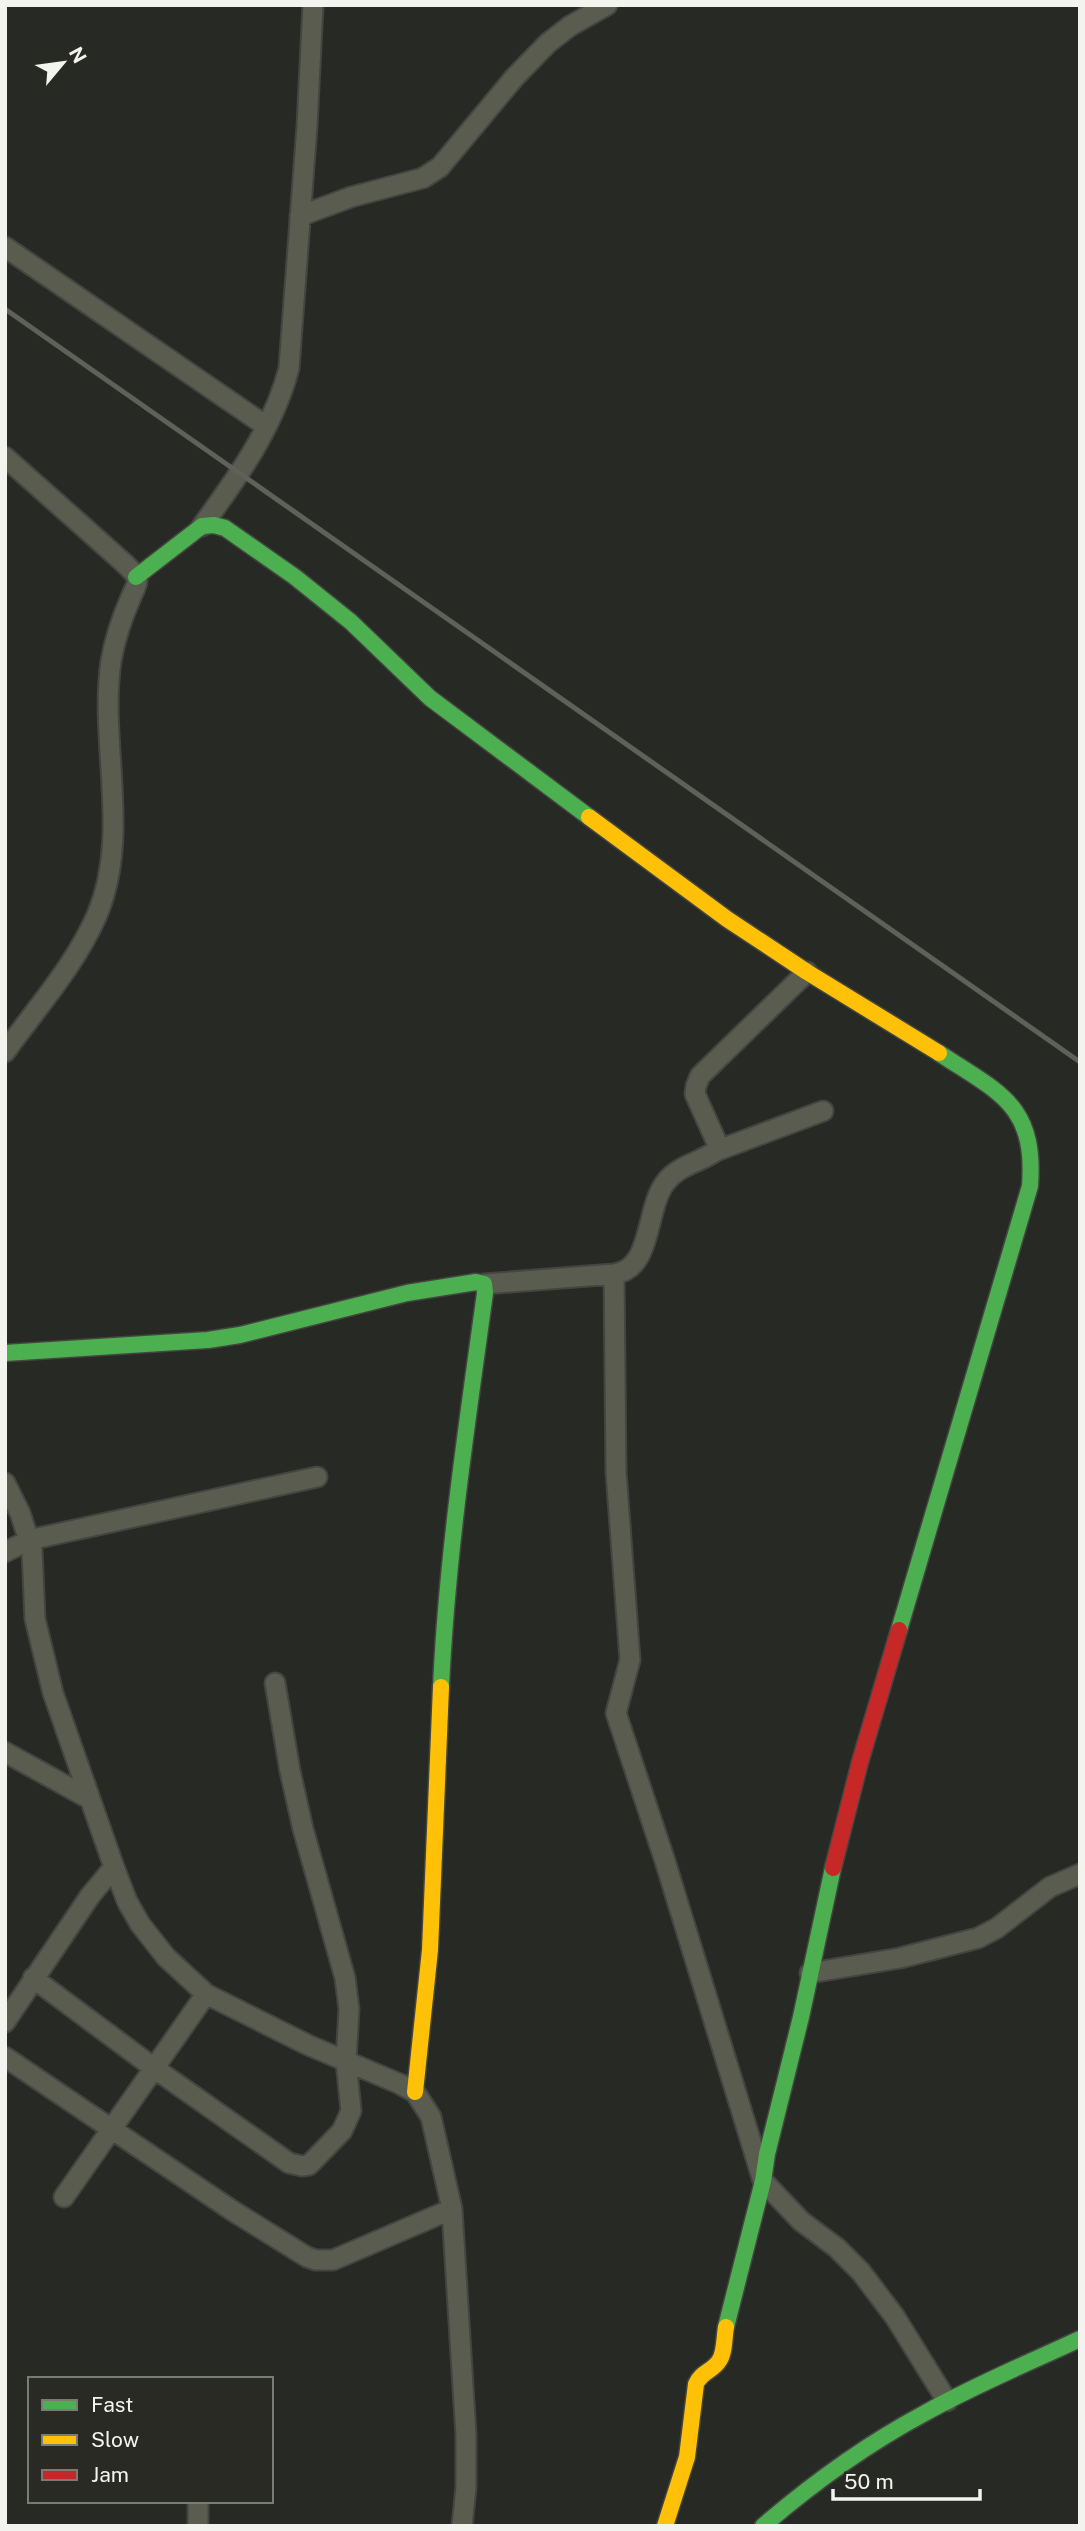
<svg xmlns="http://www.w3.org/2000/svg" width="1085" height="2531" font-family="'Public Sans',sans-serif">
<rect width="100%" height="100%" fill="#272924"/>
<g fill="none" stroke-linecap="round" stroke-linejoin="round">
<defs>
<path id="street" d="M 300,216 L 351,197 L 423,178 L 440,167 L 514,78 L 548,43 L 570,26 L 607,5
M 5,247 L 266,426
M 5,457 L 124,563 C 128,567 136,574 137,579 C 138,584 134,590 132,595 C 123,615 115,638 111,661 C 99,744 131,834 97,915 C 74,967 38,1006 5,1052
M 202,526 C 237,478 274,427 289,368 L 307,126 L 313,5
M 716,1151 L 823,1111
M 614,1274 L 616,1472 L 630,1660 L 616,1713 L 665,1861 L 763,2181 L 801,2221 L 837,2248 L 861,2272 L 895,2317 L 947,2401
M 484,1284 L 614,1274 C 653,1269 645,1210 665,1183 C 678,1165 699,1163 716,1151 L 717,1143 L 695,1094 L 696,1086 L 700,1076 L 807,972
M 5,1483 L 20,1513 L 32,1550 L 35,1619 L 53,1693 L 114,1867 L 127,1901 L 140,1924 L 166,1957 L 206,1994 L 308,2045 L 400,2084 L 415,2092 L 431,2117 L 452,2209 L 466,2435 L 466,2487 L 462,2526
M 5,1552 L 29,1540 L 317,1477
M 5,1752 L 88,1798
M 810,1973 L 900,1958 L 978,1938 L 997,1928 L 1050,1887 L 1080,1874
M 33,1978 L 154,2068 L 289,2163 L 302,2166 L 309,2165 L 342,2131 L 351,2111 L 346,2061 L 349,2009 L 345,1978 L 303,1829 L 290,1771 L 275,1683
M 5,2022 L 90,1896 L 114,1867
M 5,2057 L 233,2211 L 307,2257 L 316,2260 L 333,2260 L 452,2209
M 64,2197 L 206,1994
M 198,2526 L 198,2501"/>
<path id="fast" d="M 136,577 L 202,526 L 214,525 L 225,528 L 295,577 L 351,622 L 430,698 L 589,817
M 5,1353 L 208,1340 L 240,1335 L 407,1293 L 476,1282 L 484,1284 L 485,1293 C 467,1424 447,1555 441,1687
M 899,1630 L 1030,1186 C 1036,1104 999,1093 939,1053
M 726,2327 L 763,2181 L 767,2154 L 801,2017 L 833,1868
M 763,2526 C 813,2483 867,2444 925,2413 C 975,2385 1028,2363 1080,2339"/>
<path id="slow" d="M 589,817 L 727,919 L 807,972 L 939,1053
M 415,2092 L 430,1950 L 441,1687
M 665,2526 L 687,2457 L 696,2384 C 701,2372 713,2371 719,2361 C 725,2353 724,2337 726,2327"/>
<path id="jam" d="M 833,1868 L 860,1762 L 899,1630"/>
</defs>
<use href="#street" stroke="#444541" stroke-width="23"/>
<use href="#fast" stroke="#444541" stroke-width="19"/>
<use href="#slow" stroke="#444541" stroke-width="19"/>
<use href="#jam" stroke="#444541" stroke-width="19"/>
<use href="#street" stroke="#5a5c50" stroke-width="19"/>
<use href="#fast" stroke="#4caf50" stroke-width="16"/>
<use href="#slow" stroke="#ffc107" stroke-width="16"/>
<use href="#jam" stroke="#c62828" stroke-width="16"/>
<path stroke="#5e6059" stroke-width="5" d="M 5,309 L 1080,1062"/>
</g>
<rect width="1085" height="2531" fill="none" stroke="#f3f4f0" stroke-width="14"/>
<rect x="28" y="2377" width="245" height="126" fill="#282a23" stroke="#797b75" stroke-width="2"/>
<rect x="42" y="2400" width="35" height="10" fill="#4caf50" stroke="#797b75" stroke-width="2"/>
<text x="91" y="2412" font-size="21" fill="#f3f4f0">Fast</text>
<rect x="42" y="2435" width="35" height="10" fill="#ffc107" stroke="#797b75" stroke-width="2"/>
<text x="91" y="2447" font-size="21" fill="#f3f4f0">Slow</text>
<rect x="42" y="2470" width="35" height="10" fill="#c62828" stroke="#797b75" stroke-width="2"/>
<text x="91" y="2482" font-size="21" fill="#f3f4f0">Jam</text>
<g transform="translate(63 63) rotate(61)" stroke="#282a23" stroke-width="5" paint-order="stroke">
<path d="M0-5L12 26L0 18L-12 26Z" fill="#f3f4f0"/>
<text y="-10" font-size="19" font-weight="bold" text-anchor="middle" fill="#f3f4f0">N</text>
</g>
<path d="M833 2489v10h147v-10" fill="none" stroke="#f3f4f0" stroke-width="3.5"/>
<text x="844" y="2489" font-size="21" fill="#f3f4f0" stroke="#282a23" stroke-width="5" paint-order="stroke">50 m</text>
</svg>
